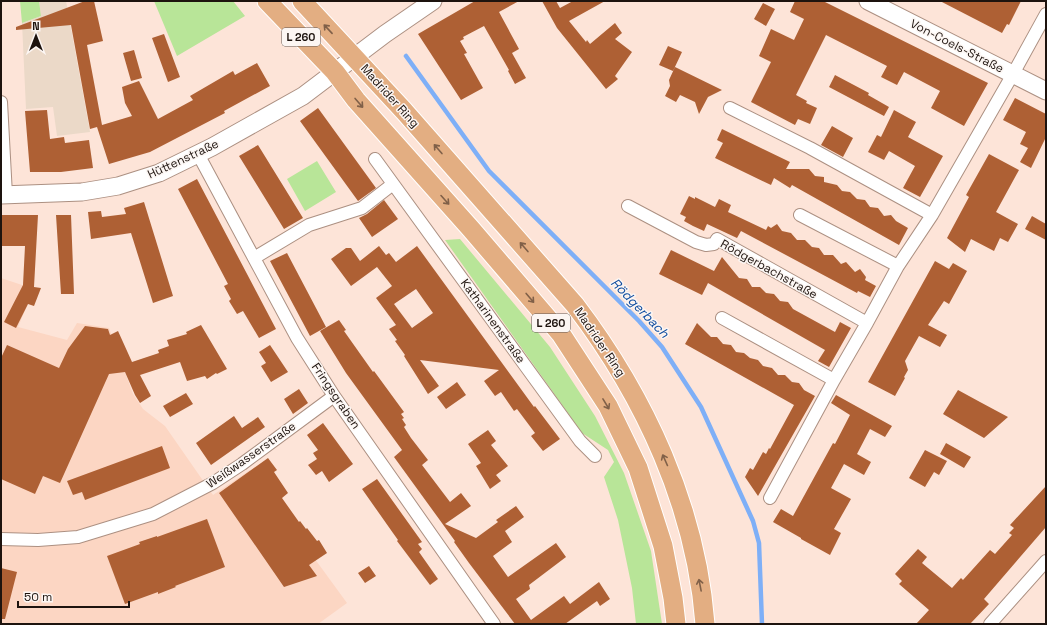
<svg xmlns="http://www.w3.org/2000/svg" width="1047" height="625" font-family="'Space Grotesk',sans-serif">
<rect width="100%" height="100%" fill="#fde4d8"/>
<path fill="#ebd9c8" d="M 39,1 L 66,1 L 90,132 L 57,136 L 53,107 L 26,109 L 22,23 L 41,16 Z"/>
<path fill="#fcd6c3" d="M 1,278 L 34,289 L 18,327 L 67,340 L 77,323 L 109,328 L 133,394 L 143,409 L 165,426 L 213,495 L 250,470 L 347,603 L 318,624 L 1,624 Z"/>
<path fill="#b8e598" d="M 20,1 L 39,1 L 41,16 L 22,23 Z
M 154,1 L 233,1 L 245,16 L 177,56 Z
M 317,161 L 336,192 L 305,211 L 287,179 Z
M 460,239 L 550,347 L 595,416 L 624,473 L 651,551 L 662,624 L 636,624 L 632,588 L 618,520 L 604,477 L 614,462 L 608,450 L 582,433 L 445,240 Z"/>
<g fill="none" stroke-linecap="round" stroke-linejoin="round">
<path stroke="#7eaff7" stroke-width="4.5" d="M 406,56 L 489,171 L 639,321 L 662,347 L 701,407 L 753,521 L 759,543 L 762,624"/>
</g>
<path fill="#ae6034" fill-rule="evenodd" d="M 85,1 L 94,1 L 103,41 L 87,45 L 102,125 L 132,116 L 125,103 L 122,87 L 139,81 L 158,119 L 193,100 L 190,96 L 233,71 L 235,75 L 257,63 L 270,86 L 224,111 L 225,113 L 150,152 L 109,164 L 97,127 L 90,129 L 71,25 L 16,30 L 16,27 Z
M 475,1 L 519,1 L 499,12 L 519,49 L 512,53 L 526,78 L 515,84 L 508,71 L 509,70 L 484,26 L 463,37 L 464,39 L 460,41 L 467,53 L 464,54 L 483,88 L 461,100 L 418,34 Z
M 542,1 L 556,1 L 560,8 L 573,1 L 605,1 L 569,21 L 586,42 L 587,40 L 590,44 L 615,23 L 622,33 L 615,39 L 632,52 L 615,76 L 618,79 L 606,89 L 557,28 Z
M 795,1 L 823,1 L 988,83 L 964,126 L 931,108 L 940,91 L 904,72 L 897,85 L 881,77 L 887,66 L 826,35 L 796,95 L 807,101 L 806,103 L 817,108 L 810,124 L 798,119 L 795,125 L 751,102 L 771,62 L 759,56 L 771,29 L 794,40 L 804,19 L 790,12 Z
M 940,1 L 1021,1 L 1009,25 L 1007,24 L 1002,33 Z
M 763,3 L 775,9 L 766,26 L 754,19 Z
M 164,34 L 180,77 L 168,82 L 152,38 Z
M 668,46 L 682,52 L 673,71 L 659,65 Z
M 134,50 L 142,78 L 131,81 L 123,53 Z
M 675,67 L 722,90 L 708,97 L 699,114 L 695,102 L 680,95 L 676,102 L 665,96 L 670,86 L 669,80 Z
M 835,75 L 869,93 L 868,95 L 889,107 L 884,116 L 829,87 Z
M 1015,98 L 1046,114 L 1046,137 L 1031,168 L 1020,162 L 1028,148 L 1020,144 L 1026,132 L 1003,120 Z
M 318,108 L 376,188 L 358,201 L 300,121 Z
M 47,110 L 50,139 L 64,137 L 65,143 L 89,140 L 93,168 L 61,172 L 30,172 L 25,111 Z
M 894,110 L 916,122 L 908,137 L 943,156 L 920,197 L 903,188 L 915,166 L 889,151 L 884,160 L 868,152 L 877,135 L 881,137 Z
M 832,126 L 853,138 L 843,157 L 821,145 Z
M 722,129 L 790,162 L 786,169 L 809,169 L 815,176 L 824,177 L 824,182 L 837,185 L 842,191 L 850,192 L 857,199 L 865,200 L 870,207 L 878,208 L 884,216 L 891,215 L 896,221 L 908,228 L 899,245 L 792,185 L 790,188 L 774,178 L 771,185 L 715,158 L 723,143 L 717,140 Z
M 258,145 L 303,218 L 284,229 L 239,156 Z
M 989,154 L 1019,170 L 996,212 L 1018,224 L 1008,242 L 1000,238 L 994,251 L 971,239 L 965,252 L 947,238 L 969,197 L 966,195 Z
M 197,179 L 276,329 L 259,338 L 243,311 L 237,314 L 229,301 L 231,299 L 224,286 L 228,284 L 178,189 Z
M 689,196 L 695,199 L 695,197 L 715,207 L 719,199 L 731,205 L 728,212 L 766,230 L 768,226 L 771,228 L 777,224 L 782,231 L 791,233 L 797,240 L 805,240 L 812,247 L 819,248 L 824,255 L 833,255 L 841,264 L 846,262 L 855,272 L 860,269 L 866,277 L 865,280 L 876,286 L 870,297 L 858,291 L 857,293 L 741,231 L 737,238 L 707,224 L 704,231 L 693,226 L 684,221 L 686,217 L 680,214 Z
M 384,200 L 398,219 L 372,237 L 359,218 L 367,214 Z
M 144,202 L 173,296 L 153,303 L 131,233 L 91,239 L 88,212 L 101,211 L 102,217 L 126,214 L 124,208 Z
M 1,215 L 38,215 L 34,287 L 41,288 L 34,306 L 28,304 L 16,328 L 4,322 L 23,285 L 25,246 L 1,246 Z
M 56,215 L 71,215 L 74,294 L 61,294 Z
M 1032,216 L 1046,224 L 1046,240 L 1025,229 Z
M 379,246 L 386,255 L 389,253 L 396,262 L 417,246 L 534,407 L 535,406 L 560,439 L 543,451 L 531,436 L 535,433 L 517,409 L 514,411 L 501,392 L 495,396 L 484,381 L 499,370 L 420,360 L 439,386 L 428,394 L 404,356 L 405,355 L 395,341 L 397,340 L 389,329 L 396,325 L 376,298 L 392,286 L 377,267 L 351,286 L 331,259 L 346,248 L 351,248 L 360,261 ZM 416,289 L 433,313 L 412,328 L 394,304 Z
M 671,250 L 714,271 L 722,257 L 739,278 L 747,279 L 752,287 L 760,287 L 766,293 L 774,294 L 780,301 L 788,302 L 793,309 L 835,332 L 840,322 L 851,328 L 829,367 L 818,361 L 825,350 L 708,283 L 702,295 L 659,274 Z
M 287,253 L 326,327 L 310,336 L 270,261 Z
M 935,261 L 949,269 L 953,263 L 967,271 L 949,304 L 944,301 L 928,325 L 947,335 L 940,347 L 919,336 L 905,361 L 908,370 L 904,377 L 905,378 L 895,396 L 868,382 Z
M 339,320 L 346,330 L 344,331 L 373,372 L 374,371 L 404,412 L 401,414 L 404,418 L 402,419 L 406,425 L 404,427 L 411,438 L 428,460 L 422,465 L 450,502 L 461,493 L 471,506 L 445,524 L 476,538 L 498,522 L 496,520 L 516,506 L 524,517 L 505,531 L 512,542 L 493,556 L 508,577 L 556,543 L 566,557 L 529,585 L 530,589 L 516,599 L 531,620 L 564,596 L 570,604 L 599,582 L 610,599 L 600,606 L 597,601 L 565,624 L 515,624 L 469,563 L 454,542 L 455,541 L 394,457 L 402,450 L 346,373 L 320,331 Z
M 697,323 L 711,337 L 717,337 L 723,344 L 731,345 L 736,352 L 744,353 L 750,358 L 758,360 L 763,366 L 772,368 L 778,375 L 785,375 L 792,382 L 799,383 L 804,390 L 815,396 L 758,496 L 745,477 L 750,468 L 753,470 L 763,452 L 766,454 L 769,448 L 770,449 L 794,405 L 685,344 Z
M 201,325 L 227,369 L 217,374 L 216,373 L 207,379 L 205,376 L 187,381 L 180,362 L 140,375 L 151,396 L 140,403 L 135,395 L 125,372 L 109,374 L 60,483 L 43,476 L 35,494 L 1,479 L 1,358 L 7,345 L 59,368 L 68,349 L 85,326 L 108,329 L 110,335 L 118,331 L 132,362 L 159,353 L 158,350 L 169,346 L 167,340 L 187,334 L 186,332 Z
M 270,345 L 288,372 L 271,382 L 261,366 L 266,363 L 259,352 Z
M 457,382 L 466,395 L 446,409 L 437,397 Z
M 299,389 L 308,403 L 293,414 L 284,399 Z
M 958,390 L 980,402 L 1008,417 L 984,438 L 943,414 Z
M 186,393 L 193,404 L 170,417 L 163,406 Z
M 836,395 L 892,426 L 885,437 L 870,429 L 857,454 L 871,462 L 864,475 L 844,464 L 831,488 L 851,499 L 834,529 L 841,533 L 830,555 L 801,539 L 801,538 L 773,522 L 781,509 L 793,516 L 833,443 L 835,444 L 850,415 L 831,403 Z
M 234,416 L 242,428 L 258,417 L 265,427 L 211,465 L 196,443 Z
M 323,423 L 353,464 L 329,482 L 322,471 L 316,475 L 308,465 L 317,459 L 313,453 L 318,450 L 307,435 Z
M 488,430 L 496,441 L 491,445 L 508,466 L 496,475 L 501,481 L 490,489 L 476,466 L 481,463 L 468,444 Z
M 946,443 L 971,457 L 964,468 L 940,454 Z
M 162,446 L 170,468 L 85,500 L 82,492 L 73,495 L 67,481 Z
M 925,450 L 947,461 L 939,475 L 934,472 L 925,487 L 909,478 Z
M 268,458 L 277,470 L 274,472 L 288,493 L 282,498 L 299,522 L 300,521 L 306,529 L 307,528 L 317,541 L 319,540 L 327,553 L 309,565 L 317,576 L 284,587 L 219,493 Z
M 377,479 L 422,542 L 418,544 L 422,549 L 419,552 L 438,579 L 430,585 L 397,541 L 398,540 L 393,533 L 362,489 Z
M 1046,486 L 1046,527 L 984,599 L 989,604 L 970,624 L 916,624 L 929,610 L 899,584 L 902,581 L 895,574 L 918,549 L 927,557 L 922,563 L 952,588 L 961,578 L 963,580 L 990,550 L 995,554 L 1012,535 L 1009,533 L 1014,528 L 1010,525 Z
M 207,519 L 225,567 L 175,586 L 176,587 L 158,594 L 158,592 L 125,604 L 107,556 L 140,544 L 139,542 L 157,536 L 157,537 Z
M 369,566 L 376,576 L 365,583 L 358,573 Z
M 1,568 L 17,572 L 5,619 L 1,619 Z"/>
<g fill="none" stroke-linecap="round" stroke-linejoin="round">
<defs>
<path id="street" d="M 1,102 L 6,195
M 730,108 L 810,148 L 932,215
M 198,154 L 297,338 L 334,396 L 494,624
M 375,159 L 580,441 L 595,456
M 628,206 L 696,242 L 706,245 L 714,244 L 717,239 L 867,323
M 800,215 L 898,266
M 254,258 L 309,225 L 362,208 L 393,184
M 722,318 L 834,380
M 770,498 L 834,380 L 867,323 L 898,266 L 932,215 L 1013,74 L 1046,14
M 1,539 L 38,540 L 78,537 L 153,514 L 213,483 L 242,464 L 334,396
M 990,624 L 1046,561"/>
<path id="secondary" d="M 868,1 L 1046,91
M 1,195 L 82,192 L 118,186 L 159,173 L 212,147 L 303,96 L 385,34 L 433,1"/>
<path id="primary" d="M 267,1 L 335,72 L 356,100 L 471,229 L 561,334 L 608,406 L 638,468 L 663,546 L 673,598 L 676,624
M 302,1 L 404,111 L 575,305 C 645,397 696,507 705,624"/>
</defs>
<use href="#street" stroke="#ac9082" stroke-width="14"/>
<use href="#secondary" stroke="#ac9082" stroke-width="19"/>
<use href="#primary" stroke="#fff" stroke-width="21"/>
<use href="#street" stroke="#fff" stroke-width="12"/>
<use href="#secondary" stroke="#fff" stroke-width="17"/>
<use href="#primary" stroke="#e3ae82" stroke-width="19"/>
</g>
<defs><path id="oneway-shaft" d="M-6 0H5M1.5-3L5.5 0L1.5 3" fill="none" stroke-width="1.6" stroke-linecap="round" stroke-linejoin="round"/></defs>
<g stroke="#806048">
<use href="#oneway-shaft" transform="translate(328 29) rotate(-133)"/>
<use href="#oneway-shaft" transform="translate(359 103) rotate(49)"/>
<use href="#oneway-shaft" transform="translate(438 149) rotate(-131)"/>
<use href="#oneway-shaft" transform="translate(445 200) rotate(48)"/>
<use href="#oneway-shaft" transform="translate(524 247) rotate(-131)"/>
<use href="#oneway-shaft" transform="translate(530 298) rotate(50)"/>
<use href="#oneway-shaft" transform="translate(606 404) rotate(59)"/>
<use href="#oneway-shaft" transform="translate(665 460) rotate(-114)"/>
<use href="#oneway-shaft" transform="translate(700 585) rotate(-101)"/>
</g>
<g text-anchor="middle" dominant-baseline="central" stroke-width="3" stroke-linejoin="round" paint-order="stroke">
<g fill="#fcf6f3" stroke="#605753" stroke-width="1">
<rect x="282" y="28" width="38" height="18" rx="3"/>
<rect x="532" y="314" width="38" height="18" rx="3"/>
</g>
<g font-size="11" font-weight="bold" fill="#1d130e">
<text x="301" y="37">L 260</text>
<text x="551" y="323">L 260</text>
</g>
<g font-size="12" fill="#1d130e" stroke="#fcf6f3">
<text transform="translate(957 46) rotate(27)">Von-Coels-Straße</text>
<text transform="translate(390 96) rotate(48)">Madrider Ring</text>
<text transform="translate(183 159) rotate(-25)">Hüttenstraße</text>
<text transform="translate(769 269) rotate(29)">Rödgerbachstraße</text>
<text transform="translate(493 321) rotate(54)">Katharinenstraße</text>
<text transform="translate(600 342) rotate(56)">Madrider Ring</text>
<text transform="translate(336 396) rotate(56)">Fringsgraben</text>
<text transform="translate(251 455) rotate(-35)">Weißwasserstraße</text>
</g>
<g font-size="13" font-style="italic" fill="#0f4b9e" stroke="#fcf6f3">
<text transform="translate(640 308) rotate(46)">Rödgerbach</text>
</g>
</g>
<rect width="1047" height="625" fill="none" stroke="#1d130e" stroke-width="4"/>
<g transform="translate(36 36)" stroke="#fcf6f3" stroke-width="3" paint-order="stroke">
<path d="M0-3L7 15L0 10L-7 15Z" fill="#1d130e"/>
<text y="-6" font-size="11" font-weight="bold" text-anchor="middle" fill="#1d130e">N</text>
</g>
<path d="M18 601v6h111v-6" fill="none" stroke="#1d130e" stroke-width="2"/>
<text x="24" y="601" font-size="12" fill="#1d130e" stroke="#fcf6f3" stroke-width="3" paint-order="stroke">50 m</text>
</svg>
